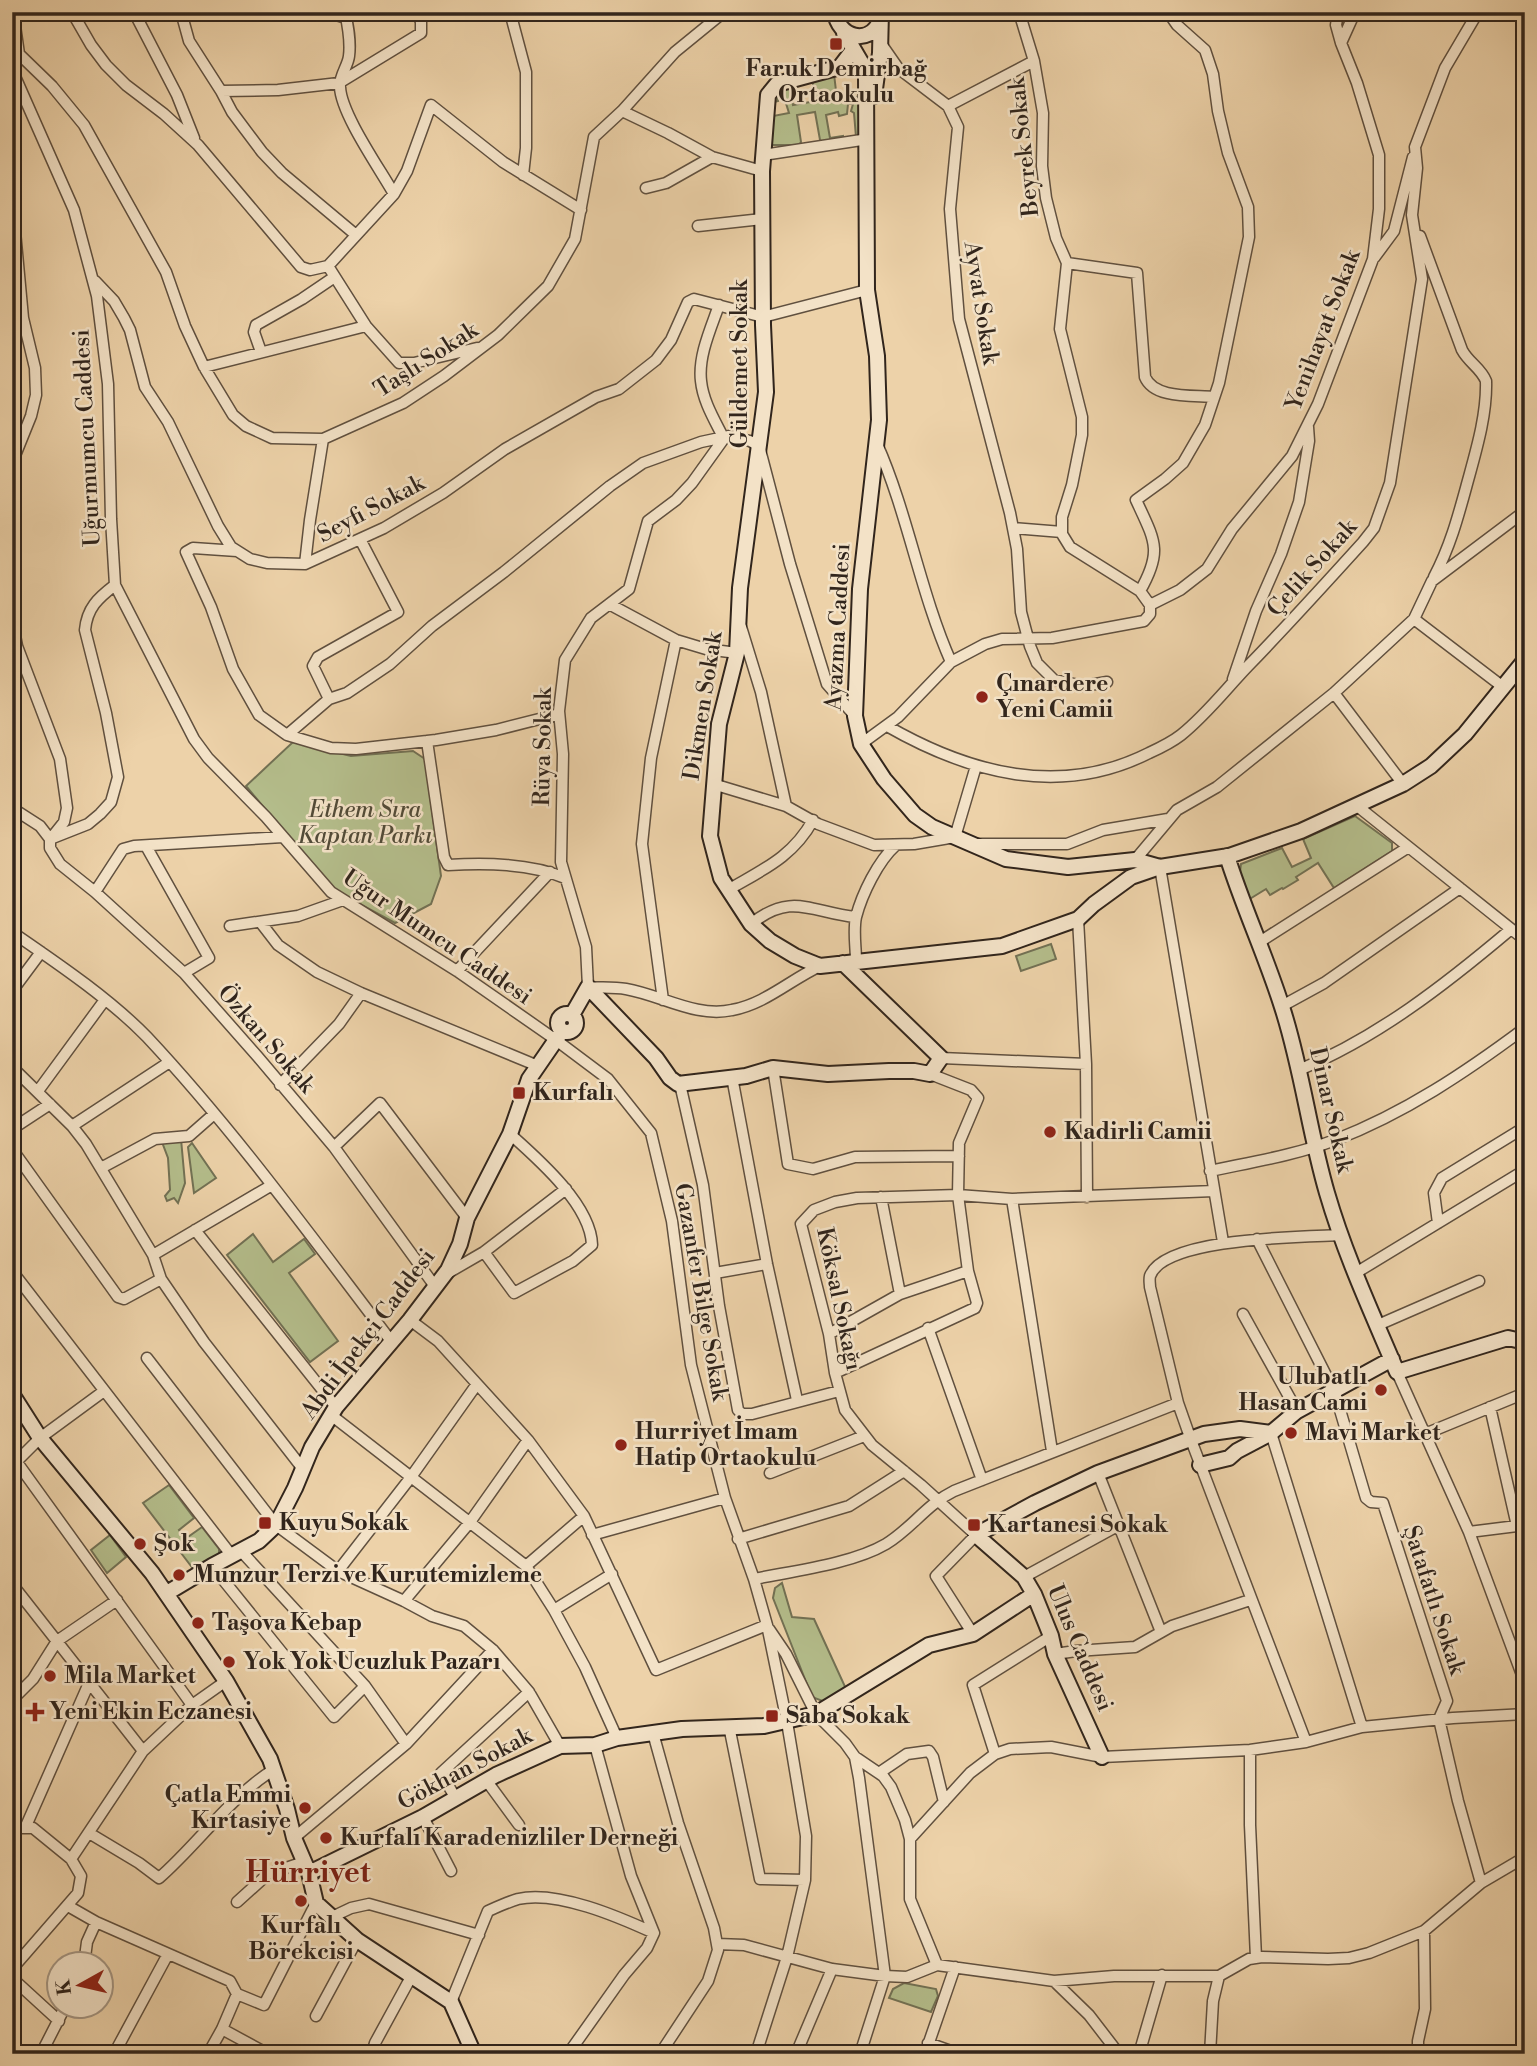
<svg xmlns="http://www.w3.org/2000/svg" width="1537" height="2066" font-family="'Libre Bodoni',serif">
<rect width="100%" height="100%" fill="#edd2a9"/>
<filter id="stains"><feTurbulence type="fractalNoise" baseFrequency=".00286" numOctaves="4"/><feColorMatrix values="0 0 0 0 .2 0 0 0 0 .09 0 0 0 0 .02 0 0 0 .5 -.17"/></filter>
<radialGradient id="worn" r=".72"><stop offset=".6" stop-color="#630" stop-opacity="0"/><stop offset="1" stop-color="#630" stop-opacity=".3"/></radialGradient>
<path fill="#b4bd8b" stroke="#727154" stroke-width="2" d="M 834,74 L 837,99 L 864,96 L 865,135 L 856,137 L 854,113 L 851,111 L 853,104 L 848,104 L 847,114 L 839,116 L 838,112 L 826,115 L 830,138 L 843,136 L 843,139 L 823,142 L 820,140 L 815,112 L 797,115 L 801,142 L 799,145 L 768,145 L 773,116 L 789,113 L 783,94 L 777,95 L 778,101 L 774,102 L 772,94 L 789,84 L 793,105 L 816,101 L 812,78 Z
M 293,742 L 351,756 L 413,751 L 425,759 L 441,876 L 431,904 L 395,923 L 332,889 L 246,786 Z
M 1355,816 L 1392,843 L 1392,851 L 1334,888 L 1318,863 L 1296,877 L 1298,880 L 1283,889 L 1282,888 L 1270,895 L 1266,889 L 1248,900 L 1240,872 L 1241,864 L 1282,848 L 1292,867 L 1311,858 L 1303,839 Z
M 1051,944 L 1056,959 L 1021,971 L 1016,956 Z
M 181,1139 L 185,1183 L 178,1203 L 174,1198 L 167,1201 L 165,1196 L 170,1190 L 168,1158 L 162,1142 Z
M 192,1143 L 216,1178 L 194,1193 L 188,1147 Z
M 253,1234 L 273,1262 L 304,1239 L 315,1254 L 289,1273 L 338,1341 L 310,1362 L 227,1255 Z
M 169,1485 L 194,1518 L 179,1530 L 185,1539 L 202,1527 L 219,1549 L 219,1554 L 194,1570 L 143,1503 Z
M 110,1535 L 126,1557 L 107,1573 L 91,1550 Z
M 782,1583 L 792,1617 L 814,1619 L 847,1691 L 825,1702 L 812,1697 L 773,1598 L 775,1588 Z
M 904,1983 L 936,1989 L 938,1996 L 931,2012 L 889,1998 L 893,1989 Z"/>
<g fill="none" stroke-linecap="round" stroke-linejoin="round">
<defs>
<path id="street" d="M 13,12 L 19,54 L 13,72 L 74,210 L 97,296 L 108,384 L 111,519 L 115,585 L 194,739 L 208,758 L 266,817 L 331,892 L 457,971 L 556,1040 L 608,1079 L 651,1133 L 672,1221 L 691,1365 L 725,1498 L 754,1579 L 767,1625 L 787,1722 L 806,1836 L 805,1880 L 787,1957 L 756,2054
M 72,12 L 91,45 L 106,65 L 126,85 L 164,114 L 198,145 L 301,267 L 310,270 L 328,266 L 366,326 L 399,363 L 414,363 L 477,348
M 134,12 L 177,95 L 194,138
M 181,12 L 189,41 L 221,91 L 232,112 L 262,152 L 282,173 L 356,235
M 327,12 L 346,18
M 345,12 C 348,26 351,41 349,56 C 348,66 339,76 340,87 C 341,114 380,169 394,194
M 510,12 L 526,72 L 526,148 L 523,175
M 1019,12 L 1034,61 L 1043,113 L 1042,166 L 1046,198 L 1056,238 L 1067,263 L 1060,329 L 1082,417 L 1082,435 L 1072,485 L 1062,517 L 1062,534 L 1070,547 L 1140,591 L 1150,605
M 1341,43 L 1355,12
M 882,45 L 898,68 L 948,106 L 958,127 L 950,209 L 959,319 L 1010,513 L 1017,549 L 1021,612 L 1030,646 L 1037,663 L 1054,680 L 1084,686 L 1107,682
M 19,54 L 52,86 L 84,125 L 166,272 L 185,326 L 204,367 L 233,415 L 246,426 L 272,438 L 323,439 L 403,403 L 444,376 L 498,335 L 548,286 L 575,239 L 594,137 L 622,111 L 675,52 L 724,12
M 221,91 L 278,90 L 339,83 L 421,33 L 421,21 L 415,12
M 948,106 L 1034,61
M 622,111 L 668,133 L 712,157 L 762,171
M 763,155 L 868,139
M 646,188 L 666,183 L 712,157
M 12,199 L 23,318 L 35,368 L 36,395 L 31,416 L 12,463
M 698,226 L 762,219
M 1420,236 L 1462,350 C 1469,363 1481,368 1486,381 C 1487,415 1476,451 1467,484 C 1458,517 1450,547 1434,577
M 1374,258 L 1394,231 L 1413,157
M 1067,263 L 1137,273 L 1145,377 C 1154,399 1193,395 1214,397
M 328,266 L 394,194 L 407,171 L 431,105 L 503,162 L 581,210
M 95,281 L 114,301 L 124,318 L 130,330 L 145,387 L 168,422 L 218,526 L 231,547 L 250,559 L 267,563 L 305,564 L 384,528 L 443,493 L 505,449 L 596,397 L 619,389 L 656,360 L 671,340 L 688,302 L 694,299 L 763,317 L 867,290
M 719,305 C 711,328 698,356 701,381 C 703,401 714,419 723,437
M 261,352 L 254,332 L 256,325 L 302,299 L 333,278
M 204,367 L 366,326
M 725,437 L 692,483 L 676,500 L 648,521 L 629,589 L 591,618 L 565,660 L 559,711 L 563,754 L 561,862 L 586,947 L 588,987 C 600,988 613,987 626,989 C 661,995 696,1018 732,1010 C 765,1004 790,980 820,966
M 877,444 C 908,514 920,592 951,662
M 1013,528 L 1062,532
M 237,551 L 193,548 L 186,552 L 211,607 L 233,669 L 259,715 L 287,735 L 331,748 L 356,749 L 436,740 L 496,730 L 559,714
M 305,564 L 310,520 L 323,439
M 1140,591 C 1163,551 1155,541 1136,500 L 1165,479 L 1183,463 L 1205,425 L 1219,383 L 1249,237 L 1248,207 L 1228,153 L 1218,111 L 1213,74 L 1205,50 L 1177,25 L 1168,12
M 609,604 L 676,640 L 706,649 L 737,653
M 1150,605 L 1180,590 L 1207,569 L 1232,529 L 1292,456 L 1318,404 L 1373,259 L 1379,209 L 1379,155 L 1357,83 L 1341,43 L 1336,25 L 1338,12
M 1414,619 L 1503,687
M 12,620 L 17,646 L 60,759 L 67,808 L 64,822 L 52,837
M 741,627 L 761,692 L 786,806
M 1233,679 L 1256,611 L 1281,554 L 1299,502 L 1309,441 L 1308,427
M 1334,693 L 1403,784
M 329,699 L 313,666 L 318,657 L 398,612 L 360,539
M 887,726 C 969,773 1060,798 1149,753 C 1160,748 1172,742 1181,735 C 1207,714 1225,690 1248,666 C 1287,626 1325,584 1363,542 L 1374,528 L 1390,483 L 1422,279 L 1412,215 L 1417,168 L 1415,147 L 1445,68 L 1478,12
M 287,735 L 329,699 L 347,693 L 390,664 L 432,626 L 504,572 L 610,486 L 643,463 L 701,442 L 729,436 L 750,441 L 759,446 L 790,564 L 827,684 L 855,716
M 427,741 L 444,857 L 448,865 C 485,863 530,863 565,878
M 861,744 L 898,717 L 951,662 L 985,644 L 1002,639 L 1052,638 L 1144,621 L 1150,614 L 1150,605
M 713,784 L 786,806 L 818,824 L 874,845 L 914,844 L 955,837 L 976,766
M 1356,805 L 1525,940
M 12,808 L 40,826 L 50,839
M 50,839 L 50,848 L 60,864 L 95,892 L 184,973 L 258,1057 L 334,1147 L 434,1285
M 50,839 L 88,824 L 100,814 L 111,802 L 118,777 L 106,713 L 85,630 C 87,608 98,598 115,585
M 976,844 L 1067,844 L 1103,830 L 1168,819
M 146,846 L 209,958 L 184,973
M 1135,860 L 1177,810 L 1217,787 L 1334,693 L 1414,619 L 1432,581 L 1525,511
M 1160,867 L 1223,1242
M 728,890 C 762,870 793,857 813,820
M 95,892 L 123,849 L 134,846 L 283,837
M 1078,919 L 1086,1064 L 1087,1197
M 261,923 L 278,945 L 317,972 L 361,993 L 538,1066
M 751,924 C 792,891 812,913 856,917
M 230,926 L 298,916 L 343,900
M 12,932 C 57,963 109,998 147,1037 C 235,1131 313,1239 391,1341
M 1258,943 L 1407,848
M 856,961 C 856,947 853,931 856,917 C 862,894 878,861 896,845
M 457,971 L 550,872
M 12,991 L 41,952
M 663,1000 L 642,844 L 651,758 L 676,640
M 1282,1006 L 1324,983 L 1460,888
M 941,1058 L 1086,1064
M 12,1067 L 72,1126 L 86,1144 L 153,1255 L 161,1279 L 204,1342 L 303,1469
M 773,1068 L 788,1164 L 813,1169 L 855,1157 L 959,1156
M 1299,1070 C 1377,1038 1446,984 1510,930
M 732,1077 L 767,1264 L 797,1400
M 680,1084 L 703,1185 L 719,1306 L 738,1410 L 742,1414 L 752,1414 L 839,1391
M 280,1085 L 339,1024 L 361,993
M 38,1091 L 104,1001
M 72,1126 L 168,1063
M 12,1129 L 50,1104
M 334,1147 L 380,1103 L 467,1218
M 12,1149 L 118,1297 L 124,1299 L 161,1279
M 101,1168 L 155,1139 L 189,1136 L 214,1114
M 1210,1171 C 1252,1162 1296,1155 1335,1140 C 1405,1113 1466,1072 1525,1028
M 881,1197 L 900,1294
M 1012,1199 L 1052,1451
M 1438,1223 L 1434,1193 L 1442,1178 L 1525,1127
M 195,1230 L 336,1407
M 484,1252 L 514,1293 L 573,1261 L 592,1245 C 591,1205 538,1159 510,1134
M 153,1255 L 272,1185
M 12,1271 L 232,1556
M 715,1273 L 767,1264
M 446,1274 L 484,1252 L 566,1189
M 1354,1274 L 1525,1170
M 1243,1314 L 1297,1411
M 410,1320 L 438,1341 L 528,1440 L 584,1516 L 656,1670 L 767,1625
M 1378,1325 L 1479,1281
M 928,1328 L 982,1480
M 829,1334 L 900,1294 L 968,1271
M 147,1358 L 276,1525 L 338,1571 L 404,1601 L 432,1616 L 464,1626 L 493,1650 L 529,1692 L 560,1746
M 1397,1372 L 1469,1532 L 1525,1683
M 835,1373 L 975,1308 L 977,1303 L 968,1271 L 958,1195 L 959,1143 L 978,1098 L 971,1090 L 930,1074
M 1490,1407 L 1517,1526
M 331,1415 L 526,1566 L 554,1610 L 585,1667 L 617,1738
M 1271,1433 L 1362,1727
M 1425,1434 L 1525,1393
M 16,1461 L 192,1705
M 13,1465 L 40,1438 L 104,1391
M 770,1473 L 864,1436
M 1098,1473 L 1161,1632
M 1469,1532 L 1525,1525
M 592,1535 L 725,1498
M 738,1539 L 849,1506 L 904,1471
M 242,1552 L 365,1686 L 406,1744
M 212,1566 L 334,1717 L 365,1686
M 526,1566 L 584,1516
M 338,1571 L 411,1477 L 477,1384
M 1024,1577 L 1119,1525
M 754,1579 C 793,1571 852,1564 886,1544 C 911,1529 927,1504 954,1491 L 1178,1403
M 12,1584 L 143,1751
M 404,1601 L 470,1522 L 528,1440
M 554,1610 L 612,1574
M 769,1629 L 786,1654 L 816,1714 L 845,1743 L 855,1757 L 859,1778 L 885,1976 L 860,2054
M 973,1634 L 936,1576 L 976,1535 L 921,1485 L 872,1445 L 845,1410 L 835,1373 L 829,1334 L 801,1224 L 814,1210 L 835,1202 L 857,1198 L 958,1195 L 1012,1199 L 1214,1191
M 1055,1654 L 1076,1651 L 1135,1647 L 1172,1626 L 1250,1600
M 12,1700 L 33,1679 L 57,1641 L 117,1600
M 729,1726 L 760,1879 L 805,1880
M 653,1733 L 678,1823 L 714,1928 L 718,1950 L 708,1981 L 660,2054
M 1306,1742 L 1191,1440 L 1178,1403 L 1150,1287 C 1150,1284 1149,1280 1150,1276 C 1164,1237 1305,1237 1341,1235
M 595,1745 L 631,1876 L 654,1933
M 1250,1750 L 1250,1825 L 1256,1958
M 995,1754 L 973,1685 L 1051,1636
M 855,1757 L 883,1776 L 891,1787 L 905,1820 L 910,1839 L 910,1899 L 937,1965
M 879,1773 L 907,1754 L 929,1751 L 933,1757 L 944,1802
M 486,1780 L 519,1825
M 455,1797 L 441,1773 L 529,1692
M 423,1817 L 451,1871
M 26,1826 L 89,1683
M 12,1828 L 33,1828 L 71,1859 L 81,1876 L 78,1893 L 12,1969
M 89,1833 L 139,1863 L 159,1878 C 198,1844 229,1798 273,1770
M 294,1838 L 406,1744 L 493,1650
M 910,1839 L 970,1773 L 995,1754 L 1010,1749 L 1051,1747 L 1102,1757 L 1250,1750 L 1306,1742 L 1362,1727 L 1453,1718 L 1525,1714
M 71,1859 L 143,1751 L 192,1705 L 226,1681
M 1481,1883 L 1525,1857
M 237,1902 L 268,1874 L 304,1862
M 68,1906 L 96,1922 L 230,1981 L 237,1994 L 222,2029 L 208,2054
M 332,1917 L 351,1908 L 369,1904 L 479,1935
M 717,1944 L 744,1945 L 832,1969 L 885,1976 L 907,1977 L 937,1965 L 1054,1981 L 1114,1976 L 1219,1976
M 84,1965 L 87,1942 L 96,1922
M 1219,1976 L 1249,1959 L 1262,1957 L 1328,1959 L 1349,1958 L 1369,1953 L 1424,1931 L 1481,1883 L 1458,1801 L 1439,1719 L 1447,1701 L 1383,1503 L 1371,1502 L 1366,1498 L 1335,1393 L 1257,1239
M 12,1978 L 59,2021
M 1054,1981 L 1089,2015 L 1119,2054
M 237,1994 L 264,2005 L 316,1903
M 451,2002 L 488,1911 C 497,1907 508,1902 518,1899 C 557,1890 619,1917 654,1933
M 316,2016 L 357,1940
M 222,2029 L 268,2054
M 928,2043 L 959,2054
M 41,2054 L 65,2007
M 114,2054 L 168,1954
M 372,2054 L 375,2043 L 411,1977
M 568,2054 L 624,1975 L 647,1948 L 654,1933
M 796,2054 L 832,1969
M 925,2054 L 955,1967
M 1139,2054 L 1162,1975
M 1210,2054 L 1213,2001 L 1219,1976
M 1418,2054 L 1418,2041 L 1425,2009 L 1424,1931"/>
<path id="secondary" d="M 835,12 C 838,38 869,46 880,21
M 844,33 L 864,67 L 866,76 L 867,290 L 877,356 L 879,420 L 860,589 L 855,716 L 861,744 L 884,779 L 915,815 L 932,827 L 1006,859 L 1068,867 L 1135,860 L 1160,867 L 1229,856 L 1301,831 L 1403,784 L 1431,766 L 1465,734 L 1525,660
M 853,50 L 840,67 L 777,84 L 768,95 L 762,171 L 763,325 L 766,392 L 740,588 L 737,653 L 719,724 L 710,836 L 721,878 L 751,924 L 770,941 L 795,956 L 820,966 L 1002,946 L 1078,919 L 1094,904 L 1131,877 L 1160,867
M 874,96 L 880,53 L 881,12
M 1227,856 C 1243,907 1266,956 1282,1007 C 1302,1068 1309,1132 1327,1193 C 1345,1255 1372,1313 1397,1372 L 1508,1338 L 1525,1342
M558 1023a9 9 0 1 1 18 0a9 9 0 1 1-18 0Z
M 572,1015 L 588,987 L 656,1058 L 670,1078 L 678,1084 L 746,1076 L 773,1068 L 828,1074 L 889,1071 L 914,1071 L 930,1074 L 941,1058 L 843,963
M 12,1394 L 40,1438 L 152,1573 L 226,1681 L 270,1759 L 287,1809 L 294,1838 L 309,1873 L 316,1903 L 357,1940 L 451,2002 L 474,2054
M 1200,1465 L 1229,1458 L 1237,1451 L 1271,1433 L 1297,1411 L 1392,1359
M 167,1593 L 212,1566 L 259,1541 L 276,1525 L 295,1488 L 312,1447 L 336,1407 L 410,1320 L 448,1270 L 460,1244 L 467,1218 L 510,1134 L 529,1079 L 562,1031
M 1102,1757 L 1055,1654 L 1051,1636 L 1034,1594 L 1024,1577 L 976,1535 L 1035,1503 L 1098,1473 L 1204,1434 L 1240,1429 L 1271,1433
M 309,1873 L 423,1817 L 496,1775 L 560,1746 L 595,1745 L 617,1738 L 682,1729 L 764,1726 L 816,1714 L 929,1645 L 973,1634 L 1034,1594"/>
</defs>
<use href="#street" stroke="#60503f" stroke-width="13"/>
<use href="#secondary" stroke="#31251c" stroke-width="18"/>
<use href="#street" stroke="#f3e2c7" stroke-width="10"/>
<use href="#secondary" stroke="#f3e2c7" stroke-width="14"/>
</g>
<g fill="#8f2418" stroke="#f3e2c7" stroke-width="2.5">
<rect x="829" y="37" width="14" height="14" rx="3.5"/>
<circle cx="982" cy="697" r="7"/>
<rect x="512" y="1086" width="14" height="14" rx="3.5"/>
<circle cx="1050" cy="1132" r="7"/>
<circle cx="1381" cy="1390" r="7"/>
<circle cx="1291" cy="1433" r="7"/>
<circle cx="621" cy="1445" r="7"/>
<rect x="258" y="1516" width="14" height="14" rx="3.5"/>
<rect x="967" y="1518" width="14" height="14" rx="3.5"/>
<circle cx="140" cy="1544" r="7"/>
<circle cx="179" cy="1575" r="7"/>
<circle cx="198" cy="1623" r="7"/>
<circle cx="229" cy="1662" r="7"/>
<circle cx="50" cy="1676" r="7"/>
<path d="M31.5 1701.5h7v7h7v7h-7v7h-7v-7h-7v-7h7z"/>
<rect x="765" y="1709" width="14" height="14" rx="3.5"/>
<circle cx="305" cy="1808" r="7"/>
<circle cx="326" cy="1838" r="7"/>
<circle cx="301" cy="1901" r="7"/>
</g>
<g text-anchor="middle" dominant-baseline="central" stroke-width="5" stroke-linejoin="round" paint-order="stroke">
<g font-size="23" font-weight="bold" fill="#31251c" stroke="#f3e2c7" text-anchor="start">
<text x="836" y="69" text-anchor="middle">Faruk Demirbağ<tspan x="836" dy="26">Ortaokulu</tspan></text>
<text x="996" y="684">Çınardere<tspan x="996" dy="26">Yeni Camii</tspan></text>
<text x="533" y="1093">Kurfalı</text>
<text x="1064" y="1132">Kadirli Camii</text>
<text x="1367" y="1377" text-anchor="end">Ulubatlı<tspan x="1367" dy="26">Hasan Cami</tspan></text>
<text x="635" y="1432">Hurriyet İmam<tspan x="635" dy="26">Hatip Ortaokulu</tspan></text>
<text x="1305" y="1433">Mavi Market</text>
<text x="279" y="1523">Kuyu Sokak</text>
<text x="988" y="1525">Kartanesi̇ Sokak</text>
<text x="154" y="1544">Şok</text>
<text x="193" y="1575">Munzur Terzi ve Kurutemizleme</text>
<text x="212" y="1623">Taşova Kebap</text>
<text x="243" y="1662">Yok Yok Ucuzluk Pazarı</text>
<text x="64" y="1676">Mila Market</text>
<text x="49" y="1712">Yeni Ekin Eczanesi</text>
<text x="786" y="1716">Saba Sokak</text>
<text x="291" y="1795" text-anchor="end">Çatla Emmi<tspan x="291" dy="26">Kırtasiye</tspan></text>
<text x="340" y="1838">Kurfalı Karadenizliler Derneği</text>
<text x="301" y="1926" text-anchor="middle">Kurfalı<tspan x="301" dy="26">Börekcisi</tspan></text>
</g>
<g font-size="23" fill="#31251c" stroke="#f3e2c7">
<text transform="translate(1024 147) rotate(-96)">Beyrek Sokak</text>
<text transform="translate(981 303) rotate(81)">Ayvat Sokak</text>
<text transform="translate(1323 330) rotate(-69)">Yenihayat Sokak</text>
<text transform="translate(426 360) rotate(-33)">Taşlı Sokak</text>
<text transform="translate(740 364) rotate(-90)">Güldemet Sokak</text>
<text transform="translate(87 438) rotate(-93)">Uğurmumcu Caddesi</text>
<text transform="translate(371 509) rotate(-28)">Seyfi Sokak</text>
<text transform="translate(1312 568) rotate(-48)">Çelik Sokak</text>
<text transform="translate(838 627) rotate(-87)">Ayazma Caddesi</text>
<text transform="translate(703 706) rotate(-81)">Dikmen Sokak</text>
<text transform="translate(543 747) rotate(-89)">Rüya Sokak</text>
<text transform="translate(437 937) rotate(34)">Uğur Mumcu Caddesi</text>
<text transform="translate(266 1039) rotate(49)">Özkan Sokak</text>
<text transform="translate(1331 1110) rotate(77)">Dinar Sokak</text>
<text transform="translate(701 1292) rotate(80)">Gazanfer Bilge Sokak</text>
<text transform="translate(839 1299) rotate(78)">Köksal Sokağı</text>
<text transform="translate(368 1334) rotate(-53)">Abdi İpekçi Caddesi</text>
<text transform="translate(1434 1600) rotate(72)">Şatafatlı Sokak</text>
<text transform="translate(1080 1648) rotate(67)">Ulus Caddesi</text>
<text transform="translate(465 1769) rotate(-28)">Gökhan Sokak</text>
</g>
<g font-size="23" font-style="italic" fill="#524b38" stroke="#f3e2c7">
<text x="365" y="810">Ethem Sıra<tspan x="365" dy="26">Kaptan Parkı</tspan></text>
</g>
<g font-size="30" font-weight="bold" fill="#7a1f14" stroke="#f3e2c7">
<text x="308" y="1873">Hürriyet</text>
</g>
</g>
<rect width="1537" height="2066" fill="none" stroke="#edd2a9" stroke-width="42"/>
<rect x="14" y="14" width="1509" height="2038" fill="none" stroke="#31251c" stroke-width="3.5"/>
<rect x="21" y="21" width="1495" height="2024" fill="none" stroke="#31251c" stroke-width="2"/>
<g transform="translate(80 1985) rotate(262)"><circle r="33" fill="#f3e2c7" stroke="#a59683" stroke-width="2"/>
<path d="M0-5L12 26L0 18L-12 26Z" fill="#8f2418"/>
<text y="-10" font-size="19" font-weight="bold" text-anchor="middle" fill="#31251c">K</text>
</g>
<rect width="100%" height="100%" filter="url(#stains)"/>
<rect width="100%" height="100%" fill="url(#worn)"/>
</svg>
